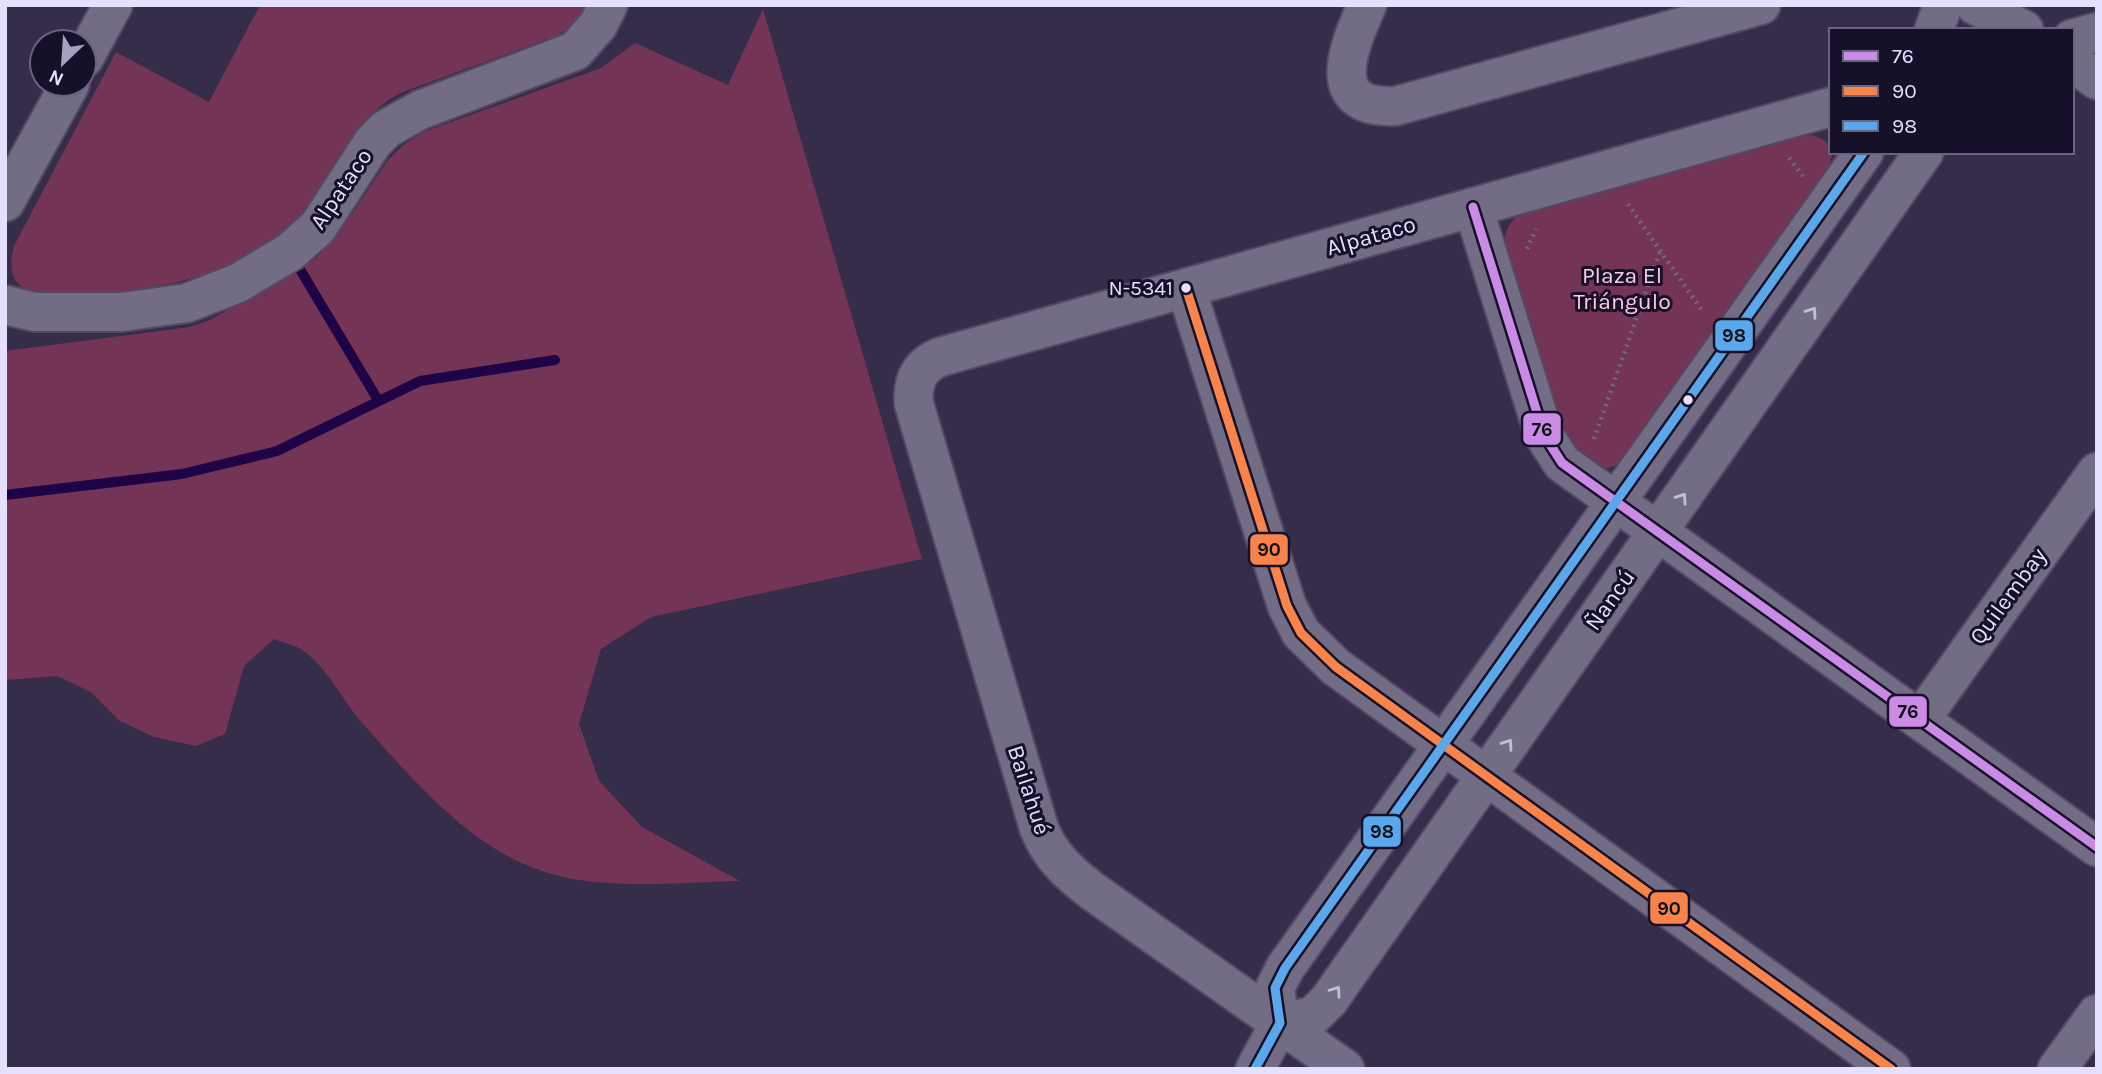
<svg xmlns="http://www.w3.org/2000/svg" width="2102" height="1074" font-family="Karla,sans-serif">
<rect width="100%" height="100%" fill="#362d4b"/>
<path fill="#733456" d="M 260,5 L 585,5 L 577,21 L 559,35 C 521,49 482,63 444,77 C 427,84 406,89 390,99 C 353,124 332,172 306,208 C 255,280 121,301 38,292 C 10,289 8,268 14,246 L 116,52 L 209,102 Z
M 763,9 L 922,559 L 651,617 L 601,649 L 579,724 L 599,781 L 642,827 L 740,881 C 676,882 601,892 539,870 C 468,845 413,780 364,725 C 343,702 330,671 304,651 C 296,645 284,643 274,639 L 244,666 L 225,734 L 196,746 L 154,737 L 120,721 L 91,692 L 57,676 L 5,680 L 5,351 L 190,327 L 210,320 L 317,257 L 341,230 L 388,160 L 403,145 L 423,132 L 601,68 L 635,43 L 728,85 Z
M 1813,135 L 1825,141 L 1833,152 L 1828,170 L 1621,463 L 1604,470 L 1567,450 L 1505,246 C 1503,229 1512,218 1527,210 L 1800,136 Z"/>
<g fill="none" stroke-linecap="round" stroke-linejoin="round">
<path stroke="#1e0446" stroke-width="10" d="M 292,256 L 378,400
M 5,495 L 182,474 L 277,451 L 420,381 L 555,360"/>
<defs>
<path id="minor" d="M 1367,5 C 1349,46 1321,110 1396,106 L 1761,5
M 1975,5 L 2024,30
M 2072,39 L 2097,32
M 84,58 L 113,5
M 2072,62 L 2097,80
M 5,202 L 70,84
M 1473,207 L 1544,435 L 1562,463 L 2097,847
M 1186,288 L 1287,606 L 1301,633 L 1336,667 L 1891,1069
M 5,305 L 35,312 L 122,312 L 187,303 L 238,283 L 290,252 L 318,227 L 373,142 L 386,129 L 420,110 L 575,51 L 598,25 L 608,5
M 1920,720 L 2097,472
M 1255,1069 L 1280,1023
M 1345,1069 L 1095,893 C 1071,875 1050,857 1039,828 L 914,404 C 912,381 919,366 940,357 L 1831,107
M 2057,1069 L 2097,1014"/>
<path id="tertiary" d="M 1934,30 L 1943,5
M 1994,30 L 2002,5
M 1864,152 L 1285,968 L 1275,988 L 1280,1023 L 1313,1016 L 1329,1000 L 1924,152"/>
</defs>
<use href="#minor" stroke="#524a64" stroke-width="42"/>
<use href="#tertiary" stroke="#524a64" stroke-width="42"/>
<path stroke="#6f6a80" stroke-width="4.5" stroke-dasharray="2 5" stroke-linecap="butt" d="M 1789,158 L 1803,176
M 1628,204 L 1703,312
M 1527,249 L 1536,229
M 1594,439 L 1660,251"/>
<use href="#minor" stroke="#726d85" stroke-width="38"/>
<use href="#tertiary" stroke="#726d85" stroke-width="38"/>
<defs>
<path id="bus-1" d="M 1473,207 L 1544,435 L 1562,463 L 2097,847"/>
<path id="bus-2" d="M 1186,288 L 1287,606 L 1301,633 L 1336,667 L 1891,1069"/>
<path id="bus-3" d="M 1255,1069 L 1280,1023 L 1275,988 L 1285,968 L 1864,152"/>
</defs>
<use href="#bus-1" stroke="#161029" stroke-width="14"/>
<use href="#bus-2" stroke="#161029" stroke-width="14"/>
<use href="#bus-3" stroke="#161029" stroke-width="14"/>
<use href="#bus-1" stroke="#ca8be6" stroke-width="9"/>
<use href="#bus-2" stroke="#f8844c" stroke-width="9"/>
<use href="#bus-3" stroke="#5aa8eb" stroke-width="9"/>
</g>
<defs><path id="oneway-chevron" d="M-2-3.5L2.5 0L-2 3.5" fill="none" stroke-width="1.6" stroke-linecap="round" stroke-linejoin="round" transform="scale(1.75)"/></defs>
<g stroke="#c2bed9">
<use href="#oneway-chevron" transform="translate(1812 312) rotate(-55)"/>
<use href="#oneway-chevron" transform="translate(1682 498) rotate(-55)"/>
<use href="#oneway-chevron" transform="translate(1508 744) rotate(-55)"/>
<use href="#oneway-chevron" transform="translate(1336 991) rotate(-55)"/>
</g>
<g fill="#e4e0fd" stroke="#161029" stroke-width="2.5">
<circle cx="1186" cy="288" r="6"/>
<circle cx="1688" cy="400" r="6"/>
</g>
<g text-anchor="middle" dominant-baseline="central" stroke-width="6" stroke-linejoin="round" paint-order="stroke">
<g font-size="21" fill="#e4e0fd" stroke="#161029" text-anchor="end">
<text x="1173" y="288">N-5341</text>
</g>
<g font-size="23" fill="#e4e0fd" stroke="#161029">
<text transform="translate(341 189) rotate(-56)">Alpataco</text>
<text transform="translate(1371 236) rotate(-16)">Alpataco</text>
<text transform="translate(2008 596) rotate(-54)">Quilembay</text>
<text transform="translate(1610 600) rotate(-55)">Ñancú</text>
<text transform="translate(1029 790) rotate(72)">Bailahué</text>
</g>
<g font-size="23" fill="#fbcbdf" stroke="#161029">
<text x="1622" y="275">Plaza El<tspan x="1622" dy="26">Triángulo</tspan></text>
</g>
</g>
<g stroke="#161029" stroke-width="2.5">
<rect x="1714" y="319" width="40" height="33" rx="7" fill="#5aa8eb"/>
<rect x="1522" y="412" width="40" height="34" rx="7" fill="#ca8be6"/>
<rect x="1249" y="533" width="40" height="33" rx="7" fill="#f8844c"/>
<rect x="1888" y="695" width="40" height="33" rx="7" fill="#ca8be6"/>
<rect x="1362" y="815" width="40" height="33" rx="7" fill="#5aa8eb"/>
<rect x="1649" y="891" width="40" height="34" rx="7" fill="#f8844c"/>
</g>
<g font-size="19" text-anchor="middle" font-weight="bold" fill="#111">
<text x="1734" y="342">98</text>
<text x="1542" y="436">76</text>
<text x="1269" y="556">90</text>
<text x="1908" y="718">76</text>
<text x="1382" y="838">98</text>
<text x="1669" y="915">90</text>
</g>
<rect width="2102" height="1074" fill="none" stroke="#e4e0fd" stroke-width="14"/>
<rect x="1829" y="28" width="245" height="126" fill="#161029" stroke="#68637e" stroke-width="2"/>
<rect x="1843" y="51" width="35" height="10" fill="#ca8be6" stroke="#68637e" stroke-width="2"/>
<text x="1892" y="63" font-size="21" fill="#e4e0fd">76</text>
<rect x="1843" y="86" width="35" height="10" fill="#f8844c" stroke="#68637e" stroke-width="2"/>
<text x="1892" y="98" font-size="21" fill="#e4e0fd">90</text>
<rect x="1843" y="121" width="35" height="10" fill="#5aa8eb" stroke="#68637e" stroke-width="2"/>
<text x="1892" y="133" font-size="21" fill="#e4e0fd">98</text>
<g transform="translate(63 63) rotate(205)"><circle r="33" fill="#161029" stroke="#68637e" stroke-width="2"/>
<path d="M0-5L12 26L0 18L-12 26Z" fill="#a7a1bf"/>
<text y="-10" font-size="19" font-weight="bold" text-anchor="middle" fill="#e4e0fd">N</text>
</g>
</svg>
